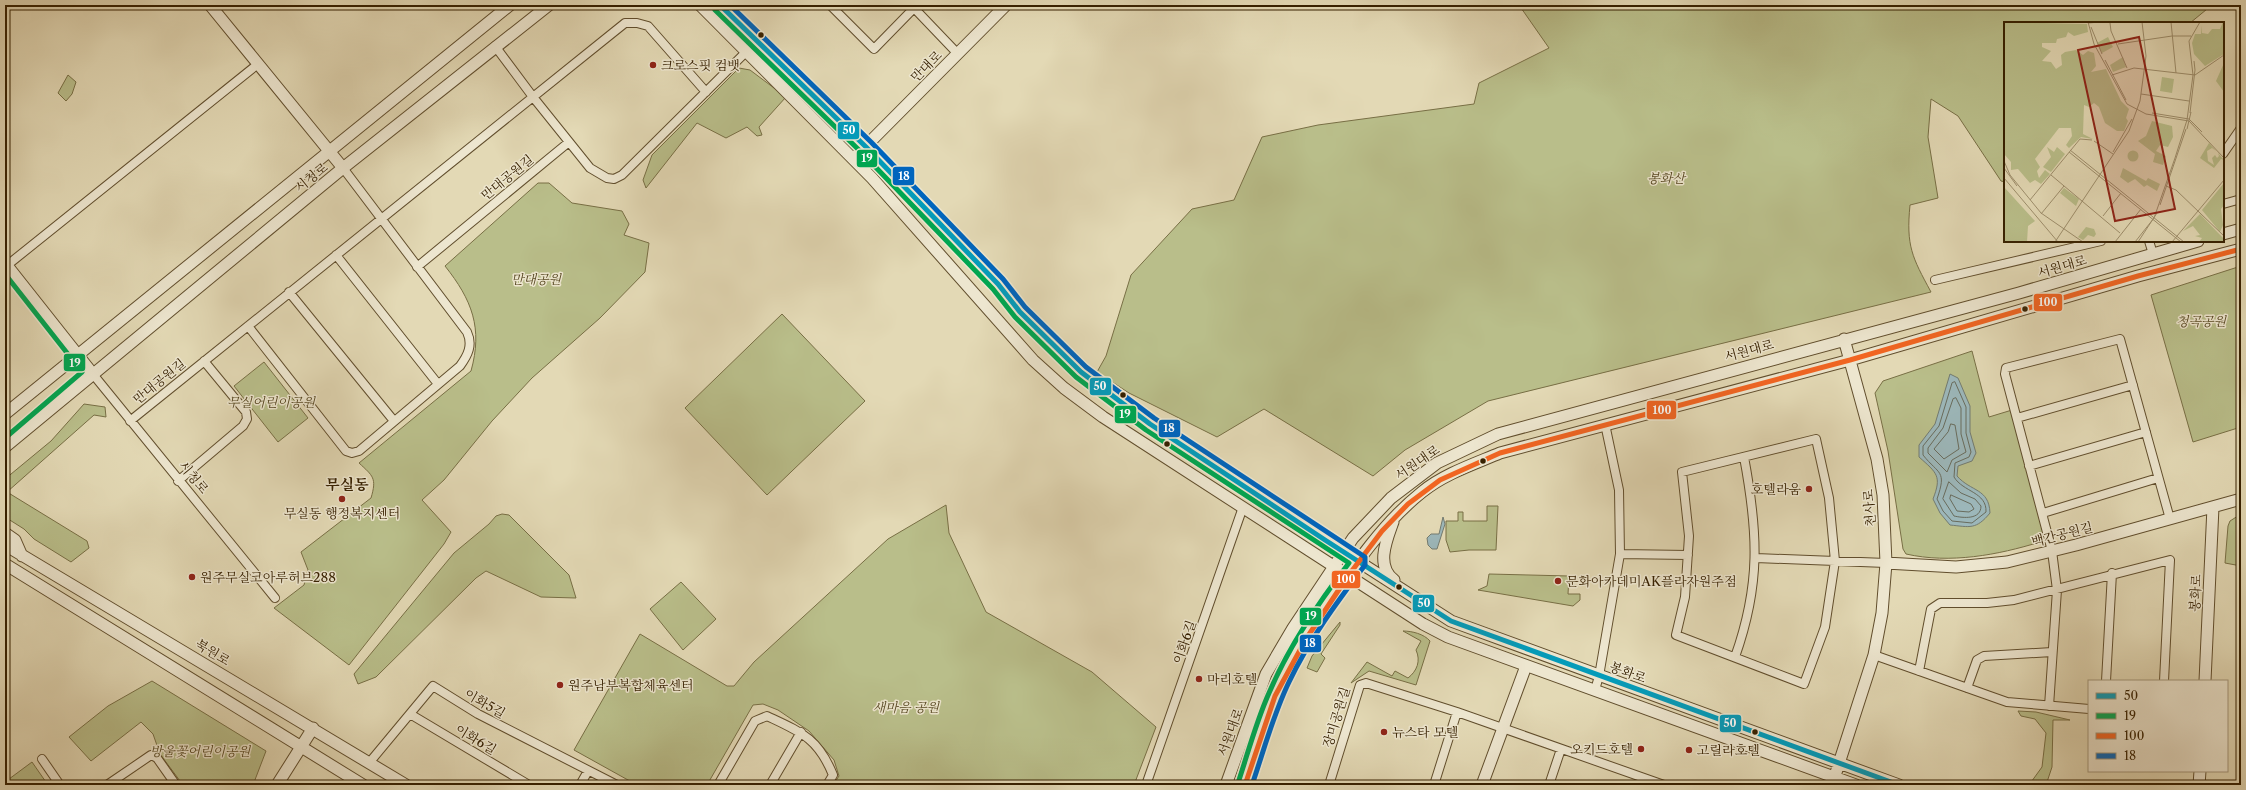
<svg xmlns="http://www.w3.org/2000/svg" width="2246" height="790" font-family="'Libre Caslon Text','Noto Serif KR',serif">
<rect width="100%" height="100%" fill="#e3d9b5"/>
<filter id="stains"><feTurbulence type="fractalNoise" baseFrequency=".005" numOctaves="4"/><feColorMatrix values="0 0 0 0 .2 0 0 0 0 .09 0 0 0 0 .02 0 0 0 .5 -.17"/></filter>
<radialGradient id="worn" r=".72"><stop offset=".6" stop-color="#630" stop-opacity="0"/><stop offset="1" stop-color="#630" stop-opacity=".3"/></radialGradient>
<path fill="#b9be8a" stroke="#786f45" d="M 1519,5 L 2212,5 L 2190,23 L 2005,23 L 2005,182 L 2001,181 L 1958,116 L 1931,99 L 1928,137 L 1938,198 L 1910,205 C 1906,246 1912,257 1931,292 L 1488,401 L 1405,450 L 1373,476 L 1264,409 L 1217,437 L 1129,393 L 1097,372 L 1106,356 L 1131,275 L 1192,209 L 1234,200 L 1262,137 L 1318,125 L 1474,104 L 1479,83 L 1549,48 Z
M 739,68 L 750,70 L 786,97 L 759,127 L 762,135 L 757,136 L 747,127 L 726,138 L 697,123 L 646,188 L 643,180 L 652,155 Z
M 68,75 L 76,82 L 72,94 L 66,101 L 58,93 Z
M 538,183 L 549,183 L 572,203 L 622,211 L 629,224 L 624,235 L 649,243 L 645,272 L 600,318 L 532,378 L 492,421 L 444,480 L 422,500 L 451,532 L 444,544 L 349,665 L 274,608 L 304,585 L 308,570 L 301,552 L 371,498 C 377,478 373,476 359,463 L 471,371 C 483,328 472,300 445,266 Z
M 2241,266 L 2241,427 L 2193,442 L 2151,295 Z
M 782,314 L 865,401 L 767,495 L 685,408 Z
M 1972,351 L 1989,417 L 2012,410 L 2043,532 L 2040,542 C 1998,555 1950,564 1906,554 L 1903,549 L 1888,451 L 1875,393 L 1883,381 Z
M 264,362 L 308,418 L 278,442 L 234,386 Z
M 84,404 L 105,407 L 106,417 L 94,415 L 7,492 L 87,541 L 89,548 L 71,562 L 34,539 L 24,529 L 5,517 L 5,479 L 51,441 Z
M 946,505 L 949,533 L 986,612 L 1092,672 L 1156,727 L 1134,785 L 833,785 L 839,776 L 834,760 L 809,731 L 778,710 L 763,704 L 753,705 L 707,785 L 637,785 L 574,750 L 640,634 L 727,686 L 734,686 L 754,662 L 888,539 Z
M 1487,506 L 1498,506 L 1496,550 L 1469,550 L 1450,552 L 1446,540 L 1446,521 L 1458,521 L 1458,512 L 1463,512 L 1463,521 L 1487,521 Z
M 502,514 L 509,515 L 569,575 L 576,598 L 541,597 L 486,571 L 476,578 L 376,677 L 358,684 L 354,674 L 454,553 L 489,524 L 496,516 Z
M 2241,514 L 2241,566 L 2225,563 L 2228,526 L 2230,521 Z
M 1489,574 L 1569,576 L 1568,594 L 1580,594 L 1580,600 L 1573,606 L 1478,590 L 1487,586 Z
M 681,582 L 716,619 L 683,650 L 650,609 Z
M 1340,622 L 1340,625 L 1321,654 L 1325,658 L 1317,672 L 1307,668 L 1312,656 Z
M 1403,631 C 1412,631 1424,634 1430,641 L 1416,685 L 1369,671 L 1351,683 L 1367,662 L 1392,676 L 1395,671 L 1408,678 C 1417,671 1421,661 1416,650 L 1421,641 Z
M 152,681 L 266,751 L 253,785 L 183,785 L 160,754 L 153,734 L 141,722 L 91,761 L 69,737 L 108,706 Z
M 2018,711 L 2036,712 L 2070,720 L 2053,720 L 2052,767 L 2046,785 L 2029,785 L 2042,767 L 2046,733 L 2035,719 L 2021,716 Z
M 32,762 L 48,785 L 5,785 L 5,782 Z"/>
<path fill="#9cb7ba" stroke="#737b70" d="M 1950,374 L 1958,378 L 1970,406 L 1970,432 L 1976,453 L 1972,461 L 1958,466 L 1957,476 C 1971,492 1989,488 1990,513 C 1976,530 1970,527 1950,525 L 1940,513 L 1933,499 C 1942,476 1937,473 1919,457 L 1919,445 L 1935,424 Z
M 1443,517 L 1445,524 L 1437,549 L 1432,549 L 1428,545 L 1427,538 L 1431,534 L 1439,534 Z"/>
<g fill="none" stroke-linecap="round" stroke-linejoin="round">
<path stroke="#696c5d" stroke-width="1" d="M 1955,382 L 1966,407 L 1966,433 L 1971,452 L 1969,457 L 1955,463 L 1954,477 C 1963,492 1987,492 1986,512 L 1972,523 L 1952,521 L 1943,511 L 1937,499 C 1947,470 1939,475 1923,455 L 1923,446 L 1939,426 L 1952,383 Z
M 1956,398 L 1961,408 L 1961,434 L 1966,452 L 1952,460 L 1947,472 L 1928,453 L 1928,448 L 1943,428 L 1953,399 Z
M 1951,424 L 1955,425 L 1959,449 L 1944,459 L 1934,449 L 1948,432 Z
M 1949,482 L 1961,493 L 1975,499 L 1981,506 C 1981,520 1963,518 1954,516 L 1943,499 Z
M 1951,495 L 1971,504 L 1974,509 L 1969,512 L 1957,511 L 1950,499 Z"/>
<defs>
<path id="minor" d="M 830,5 L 874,49 L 917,5
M 914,8 L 958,54
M 495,46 L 533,97 L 590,168 L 607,178 L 614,179 L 622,175 L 747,51
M 2223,154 L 2241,128
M 2223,204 L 2241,199
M 2149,241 L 2153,254
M 336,255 L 438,384
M 5,267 L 258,64
M 417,267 L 569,142
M 1935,280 L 2101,241
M 289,292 L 394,421
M 248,326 L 346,451 L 352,453 L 359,451 L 460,366 C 468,355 473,345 467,332 L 343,168
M 92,373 L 275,598
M 2017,418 L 2133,385
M 130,421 L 625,23 L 637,23 L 648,26 L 706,92
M 1816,439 L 1829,498 L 1835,561 L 1825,627 L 1804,684 L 1676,635 L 1685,597 L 1689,536 L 1682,472 Z
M 2029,466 L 2146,432
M 178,481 L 243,426 L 247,419 L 246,412 L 204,361
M 2043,513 L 2158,478
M 1620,554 L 1688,555
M 1756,558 L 1886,563
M 1874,655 L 2007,702 L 2089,709
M 1735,657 C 1761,584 1758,532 1744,457
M 1919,671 L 1931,609 L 1940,603 L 1987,603 L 2014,600 L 2170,560 L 2164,681
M 2106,681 L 2112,573
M 1967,688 L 1977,660 L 1984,656 L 2052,652
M 1595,690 L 1599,676 L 1620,554 L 1619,490 L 1605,424
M 2049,706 L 2057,590 L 2052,551 L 2005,374 L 2006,368 L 2120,339 L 2170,519
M 410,714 L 529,785
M 42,759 L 60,785
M 369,763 L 433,686 L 478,714 L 617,785
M 107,785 L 151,755 L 157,758 L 176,785
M 580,785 L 588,771
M 718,785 L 755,721 L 767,716 C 801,732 818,738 833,775 L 827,785
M 770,785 L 801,732
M 1146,785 L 1243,507
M 1329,785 L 1360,685 L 1366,683 L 1457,712 L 1664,785
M 1434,785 L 1457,712
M 1549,785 L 1561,749"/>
<path id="tertiary" d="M 210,5 L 343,168
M 700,5 L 872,178 L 1033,360 L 1064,388 L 1103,417 L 1423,624 L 1448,637 L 1856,785
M 720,5 L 866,147 L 998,284 L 1020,312 L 1081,372 L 1150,424 L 1325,540 L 1451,621 L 1899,785
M 853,159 L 1006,5
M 2223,234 L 2241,229
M 5,263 L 92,373
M 5,414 L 510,5
M 5,447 L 343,168 L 549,5
M 1393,522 C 1387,539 1375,566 1394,580
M 5,533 L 15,540 L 22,556
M 5,545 L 406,785
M 1886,563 L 1956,567 L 2007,562 L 2076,545 L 2241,499
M 5,564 L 363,785
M 2205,681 L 2213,507
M 277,785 L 313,728
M 1226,785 L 1266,674 L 1293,628 L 1353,538 L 1391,498 L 1437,463 L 1498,434 L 2019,293 L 2198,241
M 1245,785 C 1255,755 1263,725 1275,696 C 1288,664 1308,635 1327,606 C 1354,566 1383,523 1422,492 C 1444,474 1474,464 1500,453 L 1850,360 L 2138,276 L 2241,249
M 1482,785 L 1526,666
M 1832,785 L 1874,655 L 1882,613 L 1886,563 L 1883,495 L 1877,459 L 1844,339
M 2199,785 L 2200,771"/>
</defs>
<use href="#minor" stroke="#614e2d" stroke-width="10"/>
<use href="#tertiary" stroke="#614e2d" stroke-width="13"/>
<use href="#minor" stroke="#ede6cf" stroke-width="8"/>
<use href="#tertiary" stroke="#ede6cf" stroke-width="11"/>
<defs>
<path id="bus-1" d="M 720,5 L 866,147 L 998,284 L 1020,312 L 1081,372 L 1150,424 L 1325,540 L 1451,621 L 1899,785"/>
<path id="bus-2" d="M 715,10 L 861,152 L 993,289 L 1015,317 L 1076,377 L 1146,430 L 1349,563 C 1318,603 1289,646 1269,693 C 1256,722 1248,753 1238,783
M 5,274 L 82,372 L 5,438"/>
<path id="bus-3" d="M 1245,785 L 1275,696 L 1306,639 L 1348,576 L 1382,531 L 1408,504 L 1440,480 L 1500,453 L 1850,360 L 2138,276 L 2241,249"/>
<path id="bus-4" d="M 730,5 L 871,142 L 1003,279 L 1025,307 L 1086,367 L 1154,418 L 1365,557 L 1365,565 C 1337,602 1309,640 1289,682 C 1273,715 1264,750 1252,785"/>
</defs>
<use href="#bus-1" stroke="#ede6cf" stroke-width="8"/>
<use href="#bus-2" stroke="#ede6cf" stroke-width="8"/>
<use href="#bus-3" stroke="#ede6cf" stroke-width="8"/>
<use href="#bus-4" stroke="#ede6cf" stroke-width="8"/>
<use href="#bus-1" stroke="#059bb9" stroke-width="5"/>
<use href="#bus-2" stroke="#00a651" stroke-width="5"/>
<use href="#bus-3" stroke="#f26522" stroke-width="5"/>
<use href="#bus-4" stroke="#0065bd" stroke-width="5"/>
</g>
<g fill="#362000" stroke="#ede6cf" stroke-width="1.5">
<circle cx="761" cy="35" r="3.5"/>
<circle cx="2025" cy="309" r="3.5"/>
<circle cx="1123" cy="395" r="3.5"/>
<circle cx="1167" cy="444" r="3.5"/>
<circle cx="1483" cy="461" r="3.5"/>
<circle cx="1399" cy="587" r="3.5"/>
<circle cx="1755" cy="732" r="3.5"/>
</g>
<g fill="#8f2418" stroke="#ede6cf" stroke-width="1.5">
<circle cx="653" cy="65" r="4"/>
<circle cx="1809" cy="489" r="4"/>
<circle cx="342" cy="499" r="4"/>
<circle cx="192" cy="577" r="4"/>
<circle cx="1558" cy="581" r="4"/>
<circle cx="1199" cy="679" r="4"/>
<circle cx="560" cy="685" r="4"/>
<circle cx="1384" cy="732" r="4"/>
<circle cx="1641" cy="749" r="4"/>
<circle cx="1689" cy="750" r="4"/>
</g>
<g text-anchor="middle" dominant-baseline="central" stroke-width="3" stroke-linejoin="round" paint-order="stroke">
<g font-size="13" fill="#362000" stroke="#ede6cf" text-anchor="start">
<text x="661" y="65">크로스핏 컴뱃</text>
<text x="1801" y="489" text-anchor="end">호텔라움</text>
<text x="342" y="513" text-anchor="middle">무실동 행정복지센터</text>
<text x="200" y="577">원주무실코아루허브288</text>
<text x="1566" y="581">문화아카데미AK플라자원주점</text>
<text x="1207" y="679">마리호텔</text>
<text x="568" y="685">원주남부복합체육센터</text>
<text x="1392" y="732">뉴스타 모텔</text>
<text x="1633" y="749" text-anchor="end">오키드호텔</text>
<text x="1697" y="750">고릴라호텔</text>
</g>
<g font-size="13" fill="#362000" stroke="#ede6cf">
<text transform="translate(926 66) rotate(-45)">만대로</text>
<text transform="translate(311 177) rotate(-39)">시청로</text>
<text transform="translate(507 177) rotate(-39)">만대공원길</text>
<text transform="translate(2062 266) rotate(-16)">서원대로</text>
<text transform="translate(1749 350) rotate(-15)">서원대로</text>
<text transform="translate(159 381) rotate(-39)">만대공원길</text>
<text transform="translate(1417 462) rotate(-34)">서원대로</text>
<text transform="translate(194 477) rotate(50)">시청로</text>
<text transform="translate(1869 508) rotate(-95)">천사로</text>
<text transform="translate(2062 534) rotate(-14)">백간공원길</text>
<text transform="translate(2195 593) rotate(-87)">봉화로</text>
<text transform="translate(1184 642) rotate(-71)">이화6길</text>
<text transform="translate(213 652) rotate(31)">북원로</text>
<text transform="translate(1628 672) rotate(20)">봉화로</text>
<text transform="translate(485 703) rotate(30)">이화5길</text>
<text transform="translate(1336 717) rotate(-73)">장미공원길</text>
<text transform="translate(1230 732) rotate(-70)">서원대로</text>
<text transform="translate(476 739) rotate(31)">이화6길</text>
</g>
<g font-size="13" font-style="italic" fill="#574822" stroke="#ede6cf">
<text x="1666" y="178">봉화산</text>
<text x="536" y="279">만대공원</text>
<text x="2201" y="321">청곡공원</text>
<text x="271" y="402">무실어린이공원</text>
<text x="906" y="707">새마음 공원</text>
<text x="200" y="751">방울꽃어린이공원</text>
</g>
<g font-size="15" font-weight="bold" fill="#362000" stroke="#ede6cf">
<text x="347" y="484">무실동</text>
</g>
</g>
<g transform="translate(2004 22)">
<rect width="220" height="220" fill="#e3d9b5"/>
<path d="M 0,0 L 83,2 L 84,10 L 70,14 L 64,10 L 62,15 L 53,17 L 52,21 L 38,21 L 38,25 L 47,29 L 38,39 L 47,40 L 52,47 L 58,43 L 57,33 L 61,30 L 72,28 L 79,33 L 84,29 L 90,31 L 92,44 L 87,50 L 102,47 L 117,79 L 125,87 L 122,96 L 124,99 L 120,109 L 113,109 L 101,101 L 95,85 L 90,81 L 85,85 L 80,83 L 79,112 L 89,117 L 77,115 L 65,126 L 62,123 L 68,114 L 67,106 L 55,106 L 31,137 L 36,145 L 33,149 L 35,156 L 41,148 L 46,152 L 37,162 L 31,158 L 26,161 L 14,147 L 7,148 L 7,140 L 0,132 ZM 219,0 L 220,32 L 201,44 L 190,32 L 188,21 L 191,12 L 197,12 L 198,3 L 198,11 L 204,12 L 208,7 L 216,7 ZM 104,15 L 109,25 L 98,31 L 93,21 ZM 119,35 L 122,45 L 109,50 L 106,43 ZM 220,41 L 220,70 L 212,59 ZM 158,55 L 170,57 L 168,71 L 156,69 ZM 148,99 L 168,104 L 169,115 L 164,125 L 156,123 L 152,129 L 162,134 L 159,143 L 149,140 L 151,132 L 134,119 L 142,114 ZM 205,121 L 212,129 L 208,126 L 203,129 L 204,139 L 210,143 L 208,136 L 211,133 L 213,136 L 215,134 L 214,131 L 220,138 L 217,137 L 210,146 L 196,136 ZM 43,125 L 50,130 L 53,125 L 61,132 L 47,150 L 39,145 L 47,135 ZM123.5 134a5.5 5.5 0 1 1 11 0a5.5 5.5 0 1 1-11 0ZM 119,146 L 142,159 L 144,156 L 156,162 L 153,169 L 143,163 L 140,165 L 131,157 L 124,161 L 116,155 ZM 220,161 L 220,183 L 217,187 L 219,203 L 216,210 L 198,188 ZM 0,165 L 31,199 L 24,204 L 23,220 L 0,220 ZM 60,166 L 75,177 L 72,184 L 56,171 ZM 196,192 L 220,217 L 220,220 L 195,220 L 198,216 L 191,214 L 196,213 L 189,204 L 179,209 ZM 82,205 L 90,207 L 92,212 L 90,215 L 84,213 L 79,218 L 74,215 Z" fill="#b9be8a"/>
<path fill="none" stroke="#9e8f6d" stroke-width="1" d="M 84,0 L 90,22 L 123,82 L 142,92 L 185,99 L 220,136M 167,0 L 172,51M 84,1 L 96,0M 106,1 L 107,9 L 123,46M 87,5 L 98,32M 114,22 L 168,14 L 187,14M 101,38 L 122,78M 108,53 L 130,46 L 191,53 L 220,33M 137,72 L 185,79M 148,91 L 185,97 L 198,110M 186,91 L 191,48 L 190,39M 183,107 L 187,90M 90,119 L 109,132M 66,128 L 180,220M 65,130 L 177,220M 109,130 L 128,97M 171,136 L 183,98 L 189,53 L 185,19 L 196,0M 0,139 L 6,153 L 37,191 L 79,220M 0,146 L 13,164M 47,153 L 116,211M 0,156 L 54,220M 162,164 L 172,168 L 220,214M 26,178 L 76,117 L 88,118M 156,183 L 182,107M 37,192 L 60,164M 99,194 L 117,171M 51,220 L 125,109 L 136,79 L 142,34 L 138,0M 111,220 L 137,187M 131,220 L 150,196 L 171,136M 134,220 L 153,191M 168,220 L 220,158"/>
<path fill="#8f2418" fill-opacity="0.15" stroke="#8f2418" stroke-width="2" d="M 135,15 L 171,187 L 111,199 L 74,28 Z"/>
<rect width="220" height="220" fill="none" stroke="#362000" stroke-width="2"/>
</g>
<g stroke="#ede6cf" stroke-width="1.5">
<rect x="837" y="121" width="23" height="19" rx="4" fill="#059bb9"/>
<rect x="856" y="149" width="22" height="19" rx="4" fill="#00a651"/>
<rect x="892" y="166" width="23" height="20" rx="4" fill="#0065bd"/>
<rect x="2033" y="293" width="30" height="19" rx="4" fill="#f26522"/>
<rect x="63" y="353" width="23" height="19" rx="4" fill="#00a651"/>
<rect x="1089" y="377" width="23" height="19" rx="4" fill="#059bb9"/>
<rect x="1646" y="400" width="31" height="20" rx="4" fill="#f26522"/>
<rect x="1114" y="405" width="23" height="19" rx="4" fill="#00a651"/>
<rect x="1158" y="419" width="23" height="19" rx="4" fill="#0065bd"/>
<rect x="1331" y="570" width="30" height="19" rx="4" fill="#f26522"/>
<rect x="1412" y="594" width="23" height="19" rx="4" fill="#059bb9"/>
<rect x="1299" y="607" width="23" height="19" rx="4" fill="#00a651"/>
<rect x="1299" y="634" width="23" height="19" rx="4" fill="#0065bd"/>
<rect x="1719" y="714" width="23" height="19" rx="4" fill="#059bb9"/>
</g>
<g font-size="11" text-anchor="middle" font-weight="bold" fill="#fff">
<text x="849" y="134">50</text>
<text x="867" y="162">19</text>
<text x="904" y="180">18</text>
<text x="2048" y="306">100</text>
<text x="75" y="367">19</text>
<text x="1100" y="390">50</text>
<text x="1662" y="414">100</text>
<text x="1125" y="418">19</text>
<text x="1169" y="432">18</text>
<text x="1346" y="583">100</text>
<text x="1424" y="607">50</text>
<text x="1311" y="620">19</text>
<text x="1310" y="647">18</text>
<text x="1730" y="727">50</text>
</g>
<rect width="2246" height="790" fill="none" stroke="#e3d9b5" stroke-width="20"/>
<rect x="6" y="6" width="2234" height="778" fill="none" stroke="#362000" stroke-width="2"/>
<rect x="10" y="10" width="2226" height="770" fill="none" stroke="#362000"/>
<rect x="2088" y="680" width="140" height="92" fill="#ede6cf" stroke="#a4977c"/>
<rect x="2096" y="693" width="20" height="6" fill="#059bb9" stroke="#a4977c"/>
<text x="2124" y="700" font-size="12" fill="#362000">50</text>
<rect x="2096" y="713" width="20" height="6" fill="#00a651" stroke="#a4977c"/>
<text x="2124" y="720" font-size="12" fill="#362000">19</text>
<rect x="2096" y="733" width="20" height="6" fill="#f26522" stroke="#a4977c"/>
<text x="2124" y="740" font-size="12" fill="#362000">100</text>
<rect x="2096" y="753" width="20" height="6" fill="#0065bd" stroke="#a4977c"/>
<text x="2124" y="760" font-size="12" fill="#362000">18</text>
<rect width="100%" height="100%" filter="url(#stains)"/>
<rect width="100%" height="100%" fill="url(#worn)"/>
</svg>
